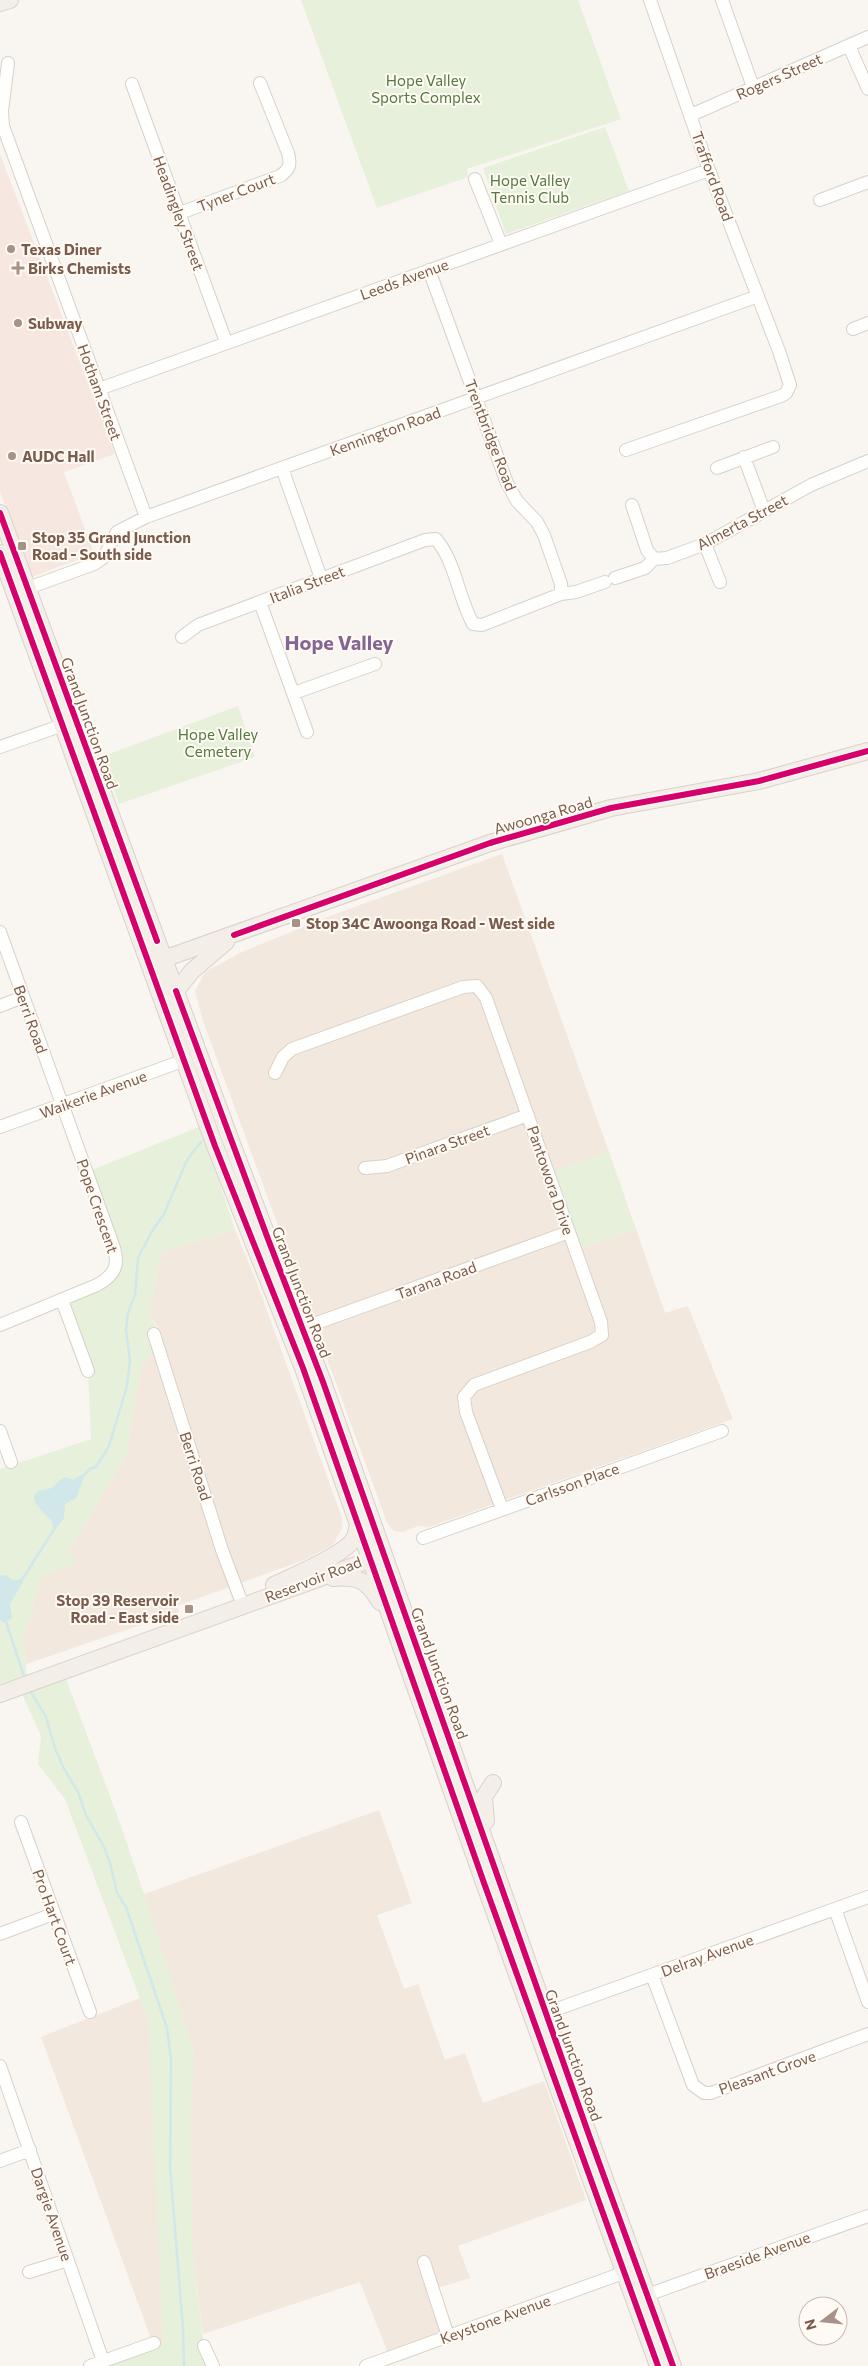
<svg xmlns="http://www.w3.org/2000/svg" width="868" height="2366" font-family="Commissioner,sans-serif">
<rect width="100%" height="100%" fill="#f9f5f0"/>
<path fill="#f2e8de" d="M 502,854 L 609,1152 L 554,1171 L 581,1248 L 636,1229 L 665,1313 L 688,1306 L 733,1419 L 429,1527 L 418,1526 L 403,1532 L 394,1531 L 388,1525 L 203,1021 L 195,991 L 205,972 L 242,952 L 335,914 Z
M 235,1230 L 257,1283 L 342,1518 L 342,1528 L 333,1545 L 304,1560 L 177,1606 L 179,1612 L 26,1664 L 23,1641 L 41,1577 L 46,1574 L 71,1546 L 129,1451 L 127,1446 L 142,1363 L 164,1343 L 157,1326 L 149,1314 L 161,1252 Z
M 379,1810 L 412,1903 L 377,1915 L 404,1989 L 418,1984 L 445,2060 L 465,2053 L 483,2103 L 544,2081 L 586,2200 L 458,2246 L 470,2278 L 438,2288 L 453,2328 L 388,2353 L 360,2282 L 203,2334 L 193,2259 L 156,2170 L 163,2343 L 154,2347 L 41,2037 L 140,1998 L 148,2020 L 194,2054 L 144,1894 Z"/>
<path fill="#f6e8e1" d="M 0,154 L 115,454 L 64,472 L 94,554 L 31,577 L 0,491 Z"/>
<path fill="#e7f0db" d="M 301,0 L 578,0 L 621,119 L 467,169 L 468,177 L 377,208 Z
M 605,127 L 629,191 L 506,234 L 483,168 Z
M 238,706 L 255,757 L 119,804 L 101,757 Z
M 201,1126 L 235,1230 L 161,1252 L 149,1314 L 165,1343 L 142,1363 L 127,1446 L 129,1451 L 71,1546 L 75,1564 L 41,1577 L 23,1641 L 27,1675 L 0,1684 L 0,1469 L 91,1439 L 88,1371 L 62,1300 L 117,1268 L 87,1172 Z
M 609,1152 L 636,1229 L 581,1248 L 553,1171 Z
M 63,1671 L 120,1823 L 154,1924 L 194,2054 L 190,2128 L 193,2259 L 204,2346 L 212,2366 L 97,2366 L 163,2343 L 148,2020 L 65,1799 L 38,1764 L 41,1736 L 19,1687 Z"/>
<path fill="#d0e8ea" d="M 86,1472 L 76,1498 L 65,1504 L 64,1518 L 54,1531 C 53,1527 53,1523 50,1519 C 46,1513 25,1500 39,1491 C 43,1489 47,1490 51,1488 C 57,1485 59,1479 66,1477 L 73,1480 Z
M 6,1575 L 14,1581 L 23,1578 L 23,1582 L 10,1604 L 12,1618 L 4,1623 L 0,1620 L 0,1576 Z"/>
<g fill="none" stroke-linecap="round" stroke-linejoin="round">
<path stroke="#d0e8ea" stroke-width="2.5" d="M 84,1475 L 90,1469 L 96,1467 L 109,1446 L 127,1386 L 130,1361 L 126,1330 L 128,1313 L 135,1295 L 138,1258 L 151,1233 L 164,1214 L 187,1160 L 201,1142
M 23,1578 L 55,1528
M 6,1622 L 25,1679
M 29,1689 L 46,1717 L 55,1748 L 63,1767 L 79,1794 L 86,1815 L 104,1847 L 110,1863 L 117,1893 L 126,1907 L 167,2028 L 171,2059 L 170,2166 L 183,2329 L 184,2366"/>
<defs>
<path id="minor" d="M 722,0 L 753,87
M 849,46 L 868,89
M 8,63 L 2,111 L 3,126 L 146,517
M 132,84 L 226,342
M 691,115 L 868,37
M 475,179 L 501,244
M 820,200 L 868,182
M 180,213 L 280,176 C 290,169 291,164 288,153 L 260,83
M 429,270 L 507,483 L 517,501 L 537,522 L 544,535 L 561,584 L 561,594
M 853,329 L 868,323
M 99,389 L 709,170
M 626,450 L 781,396 L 786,393 L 790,385 L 779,351 L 709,170 L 650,0
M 744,457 L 764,511
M 282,468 L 321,578
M 717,468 L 773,447
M 632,505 L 647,550 L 654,559
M 705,544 L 720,582
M 615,578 L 645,568 L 654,559 L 667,558 L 705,544 L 811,485 L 868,461
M 28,588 L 94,564 L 104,557 L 117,532 L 146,517 L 758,296
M 260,602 L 307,732
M 182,637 L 198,625 L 425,540 L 436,539 C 456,563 458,597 473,624 L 482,625 L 561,594 L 576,592 L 605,582
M 294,693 L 375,664
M 0,747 L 63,725
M 0,932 L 113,1245 C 120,1265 115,1275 97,1285 L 0,1325
M 0,1006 L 23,997
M 275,1073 L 283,1057 L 292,1049 L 463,987 L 477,986 L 486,998 L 601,1322 L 602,1335 L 590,1342 L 474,1385 L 464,1397 L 466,1412 L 502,1509
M 0,1127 L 185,1060
M 365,1168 L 387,1166 L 528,1115
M 62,1300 L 88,1371
M 303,1328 L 569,1232
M 154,1334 L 222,1550 L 240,1598
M 0,1431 L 11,1462
M 423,1538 L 722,1431
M 21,1822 L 90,2012
M 835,1909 L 868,2002
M 0,1934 L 53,1914
M 652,1975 L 693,2085 L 704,2093 L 711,2093 L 868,2034
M 546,2013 L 868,1897
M 0,2066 L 103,2361
M 0,2161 L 30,2150
M 424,2262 L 448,2336
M 29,2272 L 68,2260
M 647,2295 L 868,2216
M 204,2346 L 213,2366
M 90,2366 L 154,2343
M 366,2366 L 623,2273"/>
<path id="major" d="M 0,3 L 10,0
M 0,513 L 231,1141 L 323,1382 L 590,2138 L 673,2366
M 0,553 L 215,1146 L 303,1368 L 484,1883 L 658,2366
M 155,962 L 490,843 L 611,808 L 759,781 L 868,751
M 176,991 L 192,971 L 226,942
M 333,1578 C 359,1576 367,1580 380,1602
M 274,1585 C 293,1576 344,1555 354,1539 C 356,1535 357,1529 358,1524
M 0,1694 L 359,1564 L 379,1553
M 486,1821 L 484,1797 L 493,1783"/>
</defs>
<use href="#minor" stroke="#d7d1cb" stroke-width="14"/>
<use href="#major" stroke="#dad1cc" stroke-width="18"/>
<use href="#minor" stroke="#fefefd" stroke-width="12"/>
<use href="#major" stroke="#f3eee8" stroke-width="16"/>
<defs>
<path id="cycleway" d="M 0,513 L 157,941
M 0,553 L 215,1146 L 303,1368 L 484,1883 L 658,2366
M 234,935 L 490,843 L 611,808 L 759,781 L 868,751
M 176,991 L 268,1239 L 323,1382 L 590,2138 L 673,2366"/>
</defs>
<use href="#cycleway" stroke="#fffaf3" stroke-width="9"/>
<use href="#cycleway" stroke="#d6006c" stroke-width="6"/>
</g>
<g fill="#a69286" stroke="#fffaf3" stroke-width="2">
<circle cx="11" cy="249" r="5"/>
<path d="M15.5 260.5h5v5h5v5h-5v5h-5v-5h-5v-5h5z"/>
<circle cx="18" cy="323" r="5"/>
<circle cx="12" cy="456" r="5"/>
<rect x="17" y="541" width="10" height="10" rx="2.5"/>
<rect x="291" y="918" width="10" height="10" rx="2.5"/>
<rect x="184" y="1604" width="10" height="10" rx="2.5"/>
</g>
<g text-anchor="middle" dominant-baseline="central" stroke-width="4" stroke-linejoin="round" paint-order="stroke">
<g font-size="15" fill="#7a5c4d" stroke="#fffaf3">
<text transform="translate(779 76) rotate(-24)">Rogers Street</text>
<text transform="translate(713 176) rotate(70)">Trafford Road</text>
<text transform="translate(236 192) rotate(-21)">Tyner Court</text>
<text transform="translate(179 213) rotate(70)">Headingley Street</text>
<text transform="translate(404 279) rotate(-20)">Leeds Avenue</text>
<text transform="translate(100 392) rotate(70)">Hotham Street</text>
<text transform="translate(385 431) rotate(-20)">Kennington Road</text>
<text transform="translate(491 435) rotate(69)">Trentbridge Road</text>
<text transform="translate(742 522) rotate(-28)">Almerta Street</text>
<text transform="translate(307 584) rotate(-21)">Italia Street</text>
<text transform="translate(90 723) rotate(70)">Grand Junction Road</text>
<text transform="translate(543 815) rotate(-16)">Awoonga Road</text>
<text transform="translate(31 1019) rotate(70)">Berri Road</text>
<text transform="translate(93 1094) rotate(-20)">Waikerie Avenue</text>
<text transform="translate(447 1144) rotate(-20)">Pinara Street</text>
<text transform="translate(551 1180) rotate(71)">Pantowora Drive</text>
<text transform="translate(98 1206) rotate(71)">Pope Crescent</text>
<text transform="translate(436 1280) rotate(-20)">Tarana Road</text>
<text transform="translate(302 1292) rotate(69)">Grand Junction Road</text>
<text transform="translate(196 1466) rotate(72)">Berri Road</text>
<text transform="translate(572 1484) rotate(-20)">Carlsson Place</text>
<text transform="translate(313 1579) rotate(-21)">Reservoir Road</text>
<text transform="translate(440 1673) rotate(70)">Grand Junction Road</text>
<text transform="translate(55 1917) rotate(70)">Pro Hart Court</text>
<text transform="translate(707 1955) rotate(-20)">Delray Avenue</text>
<text transform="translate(574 2055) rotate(70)">Grand Junction Road</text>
<text transform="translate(767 2072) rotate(-20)">Pleasant Grove</text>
<text transform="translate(52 2214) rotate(71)">Dargie Avenue</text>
<text transform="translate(757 2255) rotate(-20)">Braeside Avenue</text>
<text transform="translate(495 2319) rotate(-20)">Keystone Avenue</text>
</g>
<g font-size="15" fill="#537a41" stroke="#fffaf3">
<text x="426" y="80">Hope Valley<tspan x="426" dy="17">Sports Complex</tspan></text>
<text x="530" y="180">Hope Valley<tspan x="530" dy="17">Tennis Club</tspan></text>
<text x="218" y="734">Hope Valley<tspan x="218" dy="17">Cemetery</tspan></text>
</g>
<g font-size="15" font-weight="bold" fill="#7a5c4d" stroke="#fffaf3" text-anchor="start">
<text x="21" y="249">Texas Diner</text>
<text x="28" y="268">Birks Chemists</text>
<text x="28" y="323">Subway</text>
<text x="22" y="456">AUDC Hall</text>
<text x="32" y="537">Stop 35 Grand Junction<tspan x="32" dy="17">Road - South side</tspan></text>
<text x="306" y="923">Stop 34C Awoonga Road - West side</text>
<text x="179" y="1600" text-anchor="end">Stop 39 Reservoir<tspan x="179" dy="17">Road - East side</tspan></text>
</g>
<g font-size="20" font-weight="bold" fill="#846695" stroke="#fffaf3">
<text x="339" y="642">Hope Valley</text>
</g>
</g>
<g transform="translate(823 2321) rotate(254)"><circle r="24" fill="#fffaf3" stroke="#cabbb1"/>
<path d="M0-4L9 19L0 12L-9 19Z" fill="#a69286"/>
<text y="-8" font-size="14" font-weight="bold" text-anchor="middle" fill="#7a5c4d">N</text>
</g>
</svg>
